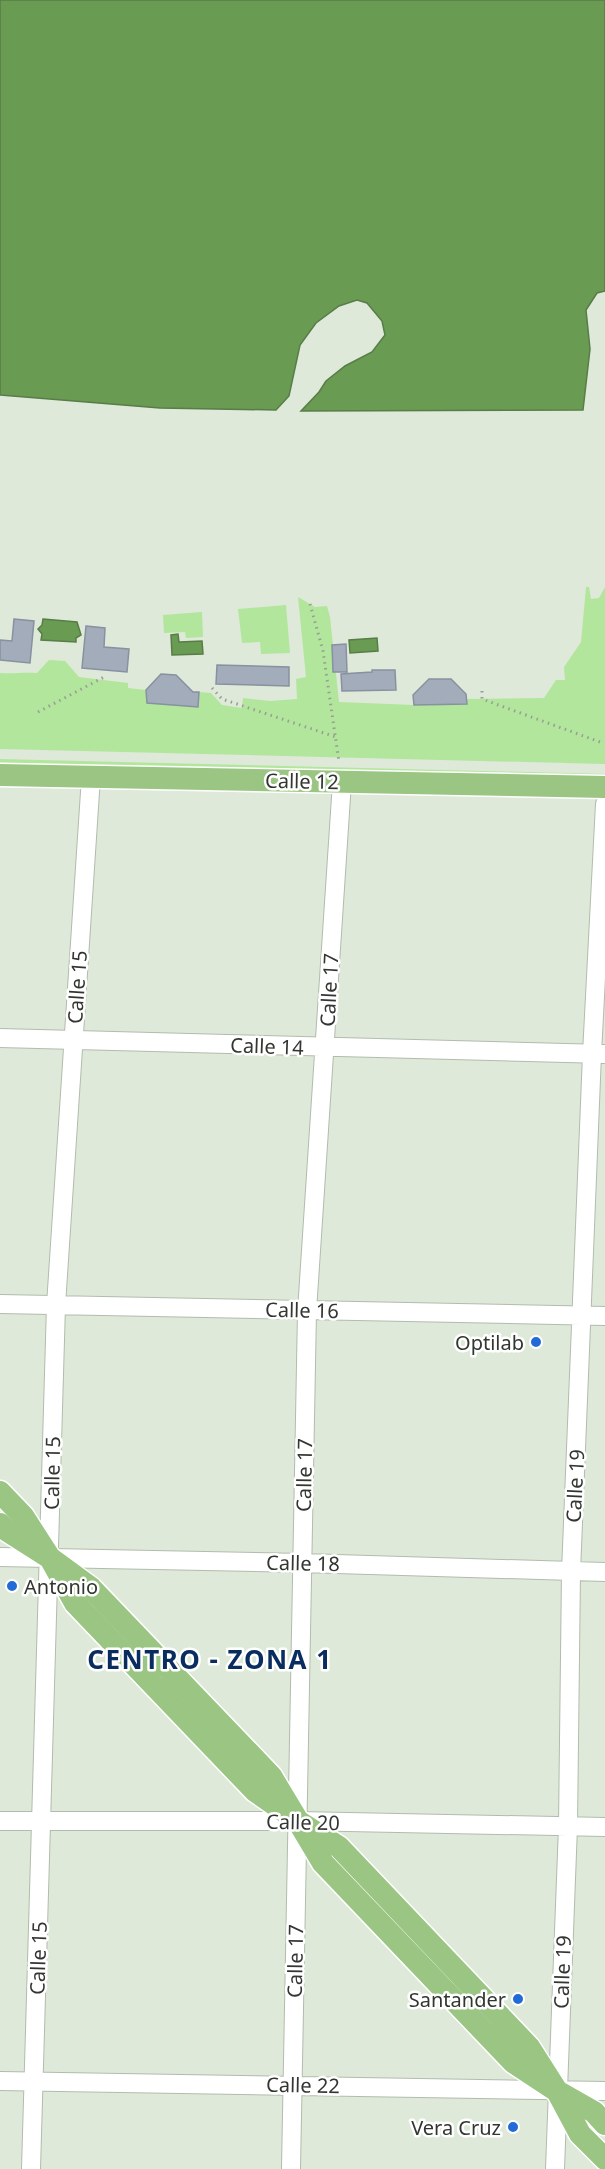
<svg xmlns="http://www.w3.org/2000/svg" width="605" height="2169" font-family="'Noto Sans',sans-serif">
<rect width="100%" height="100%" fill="#dee9d9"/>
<path fill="#b2e69c" d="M 586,587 L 589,587 L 591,599 L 599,598 L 605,587 L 605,764 L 0,749 L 0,673 C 13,674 24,672 37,673 L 49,660 L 65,661 L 79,677 L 128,683 L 128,688 L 146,690 L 147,703 L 198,707 L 199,692 L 211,693 L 222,705 L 242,708 L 243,698 L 270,701 L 297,699 L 296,679 L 306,677 L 298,597 L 315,607 L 327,606 L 330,617 L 339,702 L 414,705 L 466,704 L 466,699 L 544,698 L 556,680 L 565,680 L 564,667 L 581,642 Z
M 286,605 L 290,653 L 261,654 L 260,642 L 242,643 L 238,609 Z
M 202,612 L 203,637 L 186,638 L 185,632 L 164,633 L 163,615 Z
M 0,759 L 605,774 L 605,777 L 0,763 Z"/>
<path fill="#699b52" stroke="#587d48" stroke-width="1.5" d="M 0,0 L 605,0 L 605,291 L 597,293 L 586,310 L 590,349 L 583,410 L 301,411 L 319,392 L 326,381 L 345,366 L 372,352 L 385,335 L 382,321 L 367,303 L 357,300 L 339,306 L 316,323 L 300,345 L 289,396 L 276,410 L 160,408 L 0,395 Z
M 43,619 L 77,622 L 81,635 L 76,638 L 76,642 L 41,640 L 42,634 L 38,629 L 42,625 Z
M 178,634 L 179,642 L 202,641 L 203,654 L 172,655 L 171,635 Z
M 377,638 L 378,651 L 350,653 L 349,640 Z"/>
<path fill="#a3acbb" stroke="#88919f" stroke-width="1.5" d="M 14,619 L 34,621 L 30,663 L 0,660 L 0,640 L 12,641 Z
M 86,626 L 105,628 L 104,647 L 129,649 L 127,672 L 82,668 Z
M 346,644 L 347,672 L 333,672 L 332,645 Z
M 217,665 L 289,667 L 289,686 L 216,684 Z
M 372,670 L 395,670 L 396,690 L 342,691 L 341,674 L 372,672 Z
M 161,674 L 176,675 L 193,692 L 199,692 L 198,707 L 147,703 L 146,690 Z
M 429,679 L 451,679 L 466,694 L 467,704 L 414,705 L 413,695 Z"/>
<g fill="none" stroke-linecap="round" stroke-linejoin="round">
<defs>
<path id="minor" d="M 0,1038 L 605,1054
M 0,1304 L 605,1316
M 0,1557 L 303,1563 L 605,1572
M 0,1821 L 298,1821 L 605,1827
M 0,2081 L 605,2091
M 31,2169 L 56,1305 L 91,777
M 291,2169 L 307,1311 L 342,782
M 555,2169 L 568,1826 L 571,1572 L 592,1054 L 605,804"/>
<path id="major" d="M 0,775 L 605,787
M 0,1492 L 23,1516 L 50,1558 L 91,1588 L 271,1776 L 298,1821 L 339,1847 L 529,2047 L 557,2091 L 594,2112 L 605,2124
M 0,1524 L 6,1530 L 50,1558 L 75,1603 L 255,1791 L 298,1821 L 323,1863 L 513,2062 L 557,2091 L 580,2134 L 605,2159"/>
</defs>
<use href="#minor" stroke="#b2bcae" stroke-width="20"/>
<use href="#major" stroke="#fff" stroke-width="25"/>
<path stroke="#979f94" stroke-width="3" stroke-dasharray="1.5 4.5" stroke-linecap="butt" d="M 310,604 L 323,651 L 339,762
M 212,688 L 222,699 L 336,737
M 482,691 L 482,699 L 600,742
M 38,712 L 106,676"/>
<use href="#minor" stroke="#fff" stroke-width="18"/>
<use href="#major" stroke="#9ac582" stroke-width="22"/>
</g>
<g fill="#226bd6" stroke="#fff" stroke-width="2">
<circle cx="536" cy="1342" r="6"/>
<circle cx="12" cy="1586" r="6"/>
<circle cx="518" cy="1999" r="6"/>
<circle cx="513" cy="2127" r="6"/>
</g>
<g text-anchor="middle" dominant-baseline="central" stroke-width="5" stroke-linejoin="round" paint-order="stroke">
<g font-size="20" fill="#323630" stroke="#fff">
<text transform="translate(302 781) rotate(1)">Calle 12</text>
<text transform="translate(77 987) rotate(-86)">Calle 15</text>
<text transform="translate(329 990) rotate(-87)">Calle 17</text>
<text transform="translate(267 1046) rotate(2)">Calle 14</text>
<text transform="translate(302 1310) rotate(1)">Calle 16</text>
<text transform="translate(52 1473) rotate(-89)">Calle 15</text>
<text transform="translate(304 1475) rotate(-89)">Calle 17</text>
<text transform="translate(575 1486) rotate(-87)">Calle 19</text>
<text transform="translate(303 1563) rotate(1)">Calle 18</text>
<text transform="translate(303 1822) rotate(1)">Calle 20</text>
<text transform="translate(38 1958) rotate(-88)">Calle 15</text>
<text transform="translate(295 1961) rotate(-89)">Calle 17</text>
<text transform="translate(562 1972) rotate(-88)">Calle 19</text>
<text transform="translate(303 2085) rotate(1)">Calle 22</text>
</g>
<g font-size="20" fill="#323630" stroke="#fff" text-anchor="end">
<text x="524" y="1342">Optilab</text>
<text x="24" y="1586" text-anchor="start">Antonio</text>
<text x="506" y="1999">Santander</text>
<text x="501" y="2127">Vera Cruz</text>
</g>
<g font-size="26" font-weight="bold" letter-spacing="1.5" fill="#0a2d60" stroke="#fff">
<text x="210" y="1659">CENTRO - ZONA 1</text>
</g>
</g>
</svg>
